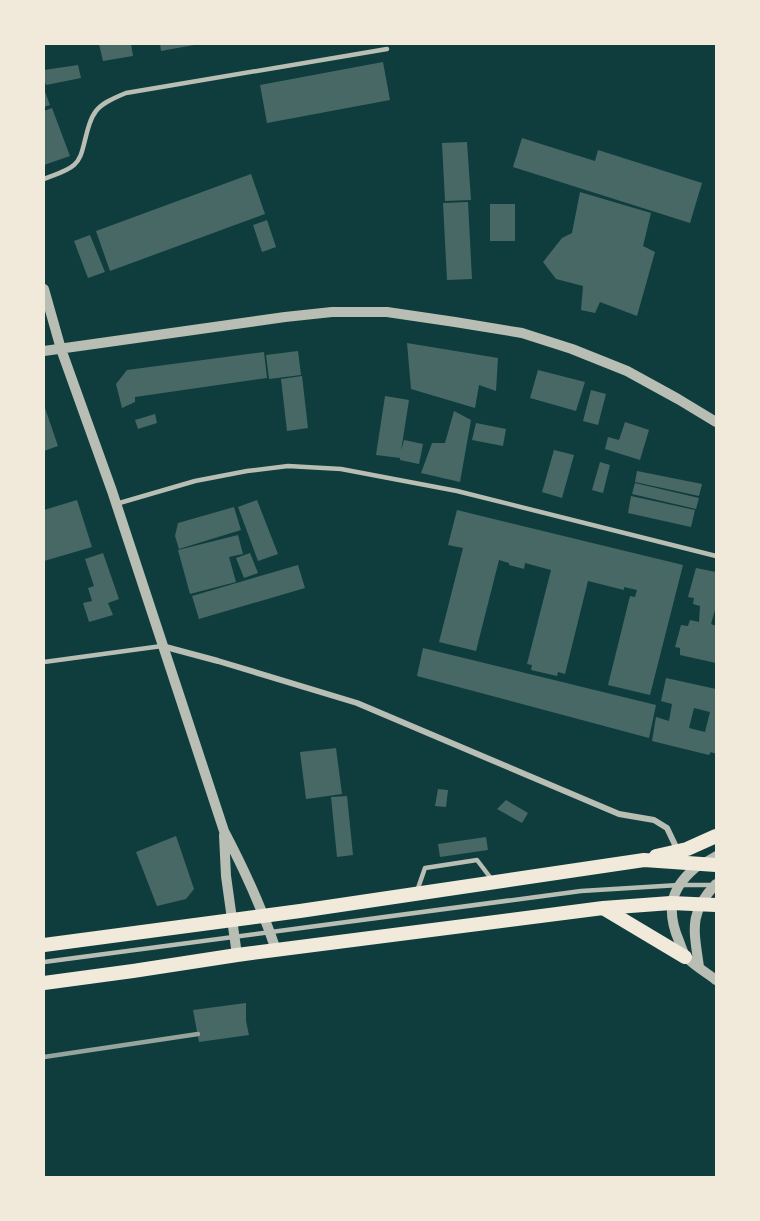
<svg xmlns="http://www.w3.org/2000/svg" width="760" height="1221" font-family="'Roboto Condensed',sans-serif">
<rect width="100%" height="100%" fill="#0f3d3e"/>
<path fill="#486865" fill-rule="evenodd" d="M 99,44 L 131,44 L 133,56 L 103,61 Z
M 160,44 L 194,44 L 194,45 L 161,51 Z
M 383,62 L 390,100 L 267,123 L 260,85 Z
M 78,65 L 81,78 L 46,85 L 44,79 L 44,70 Z
M 44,89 L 50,105 L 44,107 Z
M 52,108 L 70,156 L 44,165 L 44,111 Z
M 522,138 L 595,161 L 598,150 L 702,183 L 690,223 L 513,167 Z
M 467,142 L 471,200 L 445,201 L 442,143 Z
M 251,174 L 265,214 L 110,271 L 96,231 Z
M 580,192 L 651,213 L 643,246 L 655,252 L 637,316 L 600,302 L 595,313 L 581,310 L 583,286 L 556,279 L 543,262 L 562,238 L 572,233 Z
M 468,202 L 472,279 L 447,280 L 443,203 Z
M 490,204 L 515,204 L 515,241 L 490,241 Z
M 267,220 L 276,247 L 262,252 L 253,225 Z
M 90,235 L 105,272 L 88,278 L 74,241 Z
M 407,343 L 498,358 L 496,391 L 479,385 L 475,408 L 411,389 Z
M 298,351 L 301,375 L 269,379 L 266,355 Z
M 264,352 L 267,378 L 135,397 L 135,402 L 122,408 L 116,384 L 127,370 Z
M 538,370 L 585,382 L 576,411 L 530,398 Z
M 302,376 L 308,428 L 287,431 L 281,379 Z
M 591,390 L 606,394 L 598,425 L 583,421 Z
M 385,396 L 409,400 L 401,451 L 404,440 L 423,444 L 419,464 L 400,460 L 400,458 L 376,455 Z
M 44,408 L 45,408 L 58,446 L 44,451 Z
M 454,411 L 471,420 L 460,482 L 421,473 L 432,443 L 445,443 Z
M 155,414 L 157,423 L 138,429 L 135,420 Z
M 625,422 L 649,430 L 640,460 L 605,449 L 608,437 L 619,440 Z
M 476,423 L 506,429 L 503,446 L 472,440 Z
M 554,450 L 574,455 L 562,498 L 542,492 Z
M 600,462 L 610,465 L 603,493 L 592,490 Z
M 637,471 L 702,484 L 699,496 L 635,482 Z
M 635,483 L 699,498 L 696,509 L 632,494 Z
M 631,496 L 695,510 L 691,527 L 628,513 Z
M 77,500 L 92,547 L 44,561 L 44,510 Z
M 257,500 L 278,554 L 258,561 L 238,507 Z
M 234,507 L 241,530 L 179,549 L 175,536 L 178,523 Z
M 457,510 L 683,565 L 650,695 L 608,685 L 630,596 L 635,597 L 637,590 L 624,587 L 624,590 L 588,581 L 565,674 L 558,672 L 557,676 L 531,670 L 532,665 L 527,664 L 551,570 L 525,563 L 524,569 L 509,565 L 509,563 L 499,560 L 476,651 L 439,642 L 463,548 L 448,545 Z
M 238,535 L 243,554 L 229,557 L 236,582 L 190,594 L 178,550 Z
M 103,553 L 119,599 L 108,603 L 113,615 L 89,622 L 83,603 L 92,601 L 88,588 L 94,586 L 85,559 Z
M 250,553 L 258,573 L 244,578 L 236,558 Z
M 298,565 L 305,588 L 199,619 L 192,596 Z
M 696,568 L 716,572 L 716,610 L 715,610 L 711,624 L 716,626 L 716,663 L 680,655 L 680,648 L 675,647 L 681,625 L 688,626 L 690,620 L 699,622 L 700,606 L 693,604 L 694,598 L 688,597 Z
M 423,648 L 656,705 L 649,738 L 417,676 Z
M 666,678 L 716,689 L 716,754 L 711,752 L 709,755 L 652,741 L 656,717 L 669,721 L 672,704 L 661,701 ZM 694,708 L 710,712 L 705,732 L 689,728 Z
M 336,748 L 342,794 L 306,799 L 300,752 Z
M 438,789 L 448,790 L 446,807 L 435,806 Z
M 347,796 L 353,855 L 337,857 L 331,797 Z
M 506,800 L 528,813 L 522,823 L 497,809 Z
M 176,836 L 194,889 L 186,899 L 157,906 L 136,852 Z
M 486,837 L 488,850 L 440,857 L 438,844 Z
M 246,1003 L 246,1021 L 249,1035 L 199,1042 L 193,1010 Z"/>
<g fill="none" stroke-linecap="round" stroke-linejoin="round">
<path stroke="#b8beb3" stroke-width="4.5" d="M 44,179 C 53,175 66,172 74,165 C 80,160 82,152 84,144 C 92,111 94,106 126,93 L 387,49
M 116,504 L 195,481 L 247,471 L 288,466 L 341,469 L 457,491 L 716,556
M 44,662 L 162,646
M 417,891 L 425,868 L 477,860 L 493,881
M 44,962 L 581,891 L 679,885 L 714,885"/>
<path stroke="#b8beb3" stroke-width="6" d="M 162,646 L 218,661 L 357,703 L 619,814 L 654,820 L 667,828 L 678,851
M 704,861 L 716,854"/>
<path stroke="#b8beb3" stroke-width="10" d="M 44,289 L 61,349 L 112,491 L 224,831 C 244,869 262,908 276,950
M 44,351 L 285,317 L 332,312 L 387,312 L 455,322 L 522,333 L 572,349 L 627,371 L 678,399 L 716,422
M 224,835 L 226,876 L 237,955
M 700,864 C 671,886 665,908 679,941 C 681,946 683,954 687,958 C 695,966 707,973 716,980
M 699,967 C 694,930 688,913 716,884"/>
<path stroke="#f1e9da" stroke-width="14" d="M 656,856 L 687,849 L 716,836
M 603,908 L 685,957
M 44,945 L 300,911 L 644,860 L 716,865
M 44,983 L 133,971 L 237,955 L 603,908 L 671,903 L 716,905"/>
<path stroke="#97a49c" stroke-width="4.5" d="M 44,1057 L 198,1034"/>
</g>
<rect width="760" height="1221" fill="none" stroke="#f1e9da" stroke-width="90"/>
</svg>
